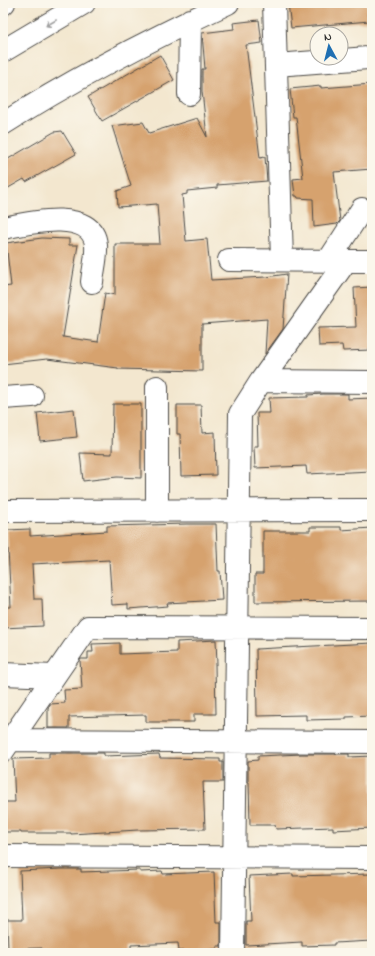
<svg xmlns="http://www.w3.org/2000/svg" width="375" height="956" font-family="'Indie Flower',sans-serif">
<rect width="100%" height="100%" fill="#fbf7ec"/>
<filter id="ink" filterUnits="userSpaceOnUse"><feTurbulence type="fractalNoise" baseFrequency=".025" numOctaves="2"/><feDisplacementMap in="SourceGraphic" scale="8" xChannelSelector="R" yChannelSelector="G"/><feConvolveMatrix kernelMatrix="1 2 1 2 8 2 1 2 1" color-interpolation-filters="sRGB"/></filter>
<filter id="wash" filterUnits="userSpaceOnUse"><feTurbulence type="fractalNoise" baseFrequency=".012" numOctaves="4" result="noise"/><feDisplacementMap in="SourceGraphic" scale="16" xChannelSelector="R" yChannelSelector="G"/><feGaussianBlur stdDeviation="0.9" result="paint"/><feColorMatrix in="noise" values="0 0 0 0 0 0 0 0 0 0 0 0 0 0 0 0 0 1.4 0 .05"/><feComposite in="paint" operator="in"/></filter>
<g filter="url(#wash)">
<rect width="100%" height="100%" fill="#f3e7cf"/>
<g id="blocks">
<path fill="#d6a26e" d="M 288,3 L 367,3 L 369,21 L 291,28 Z
M 259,20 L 262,43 L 246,45 L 260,158 L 265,157 L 267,181 L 217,185 L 217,188 L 187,191 L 187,194 L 182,195 L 186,241 L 207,239 L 211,280 L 266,277 L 287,274 L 283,329 L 265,354 L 267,319 L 202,324 L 202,371 L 118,369 L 118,368 L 47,359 L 3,364 L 3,287 L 11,286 L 6,243 L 42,238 L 69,239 L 69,245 L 78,245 L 63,337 L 98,342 L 105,293 L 115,295 L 115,244 L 160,244 L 157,204 L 118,207 L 117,191 L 131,186 L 112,126 L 143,122 L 149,133 L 197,118 L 207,137 L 202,91 L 202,69 L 205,69 L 202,33 L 234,29 L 233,23 Z
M 160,55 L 174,80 L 102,121 L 88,97 Z
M 372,84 L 372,169 L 334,172 L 340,221 L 337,224 L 314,227 L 313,199 L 298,198 L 297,196 L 295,196 L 293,179 L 303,178 L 296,117 L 293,117 L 290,89 L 321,86 L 321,88 Z
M 62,131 L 76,154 L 26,182 L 24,179 L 3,191 L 3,162 L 54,132 Z
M 372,287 L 372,350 L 343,351 L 342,345 L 319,346 L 318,328 L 356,327 L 354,288 Z
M 323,394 L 348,394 L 348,399 L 372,398 L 372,471 L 307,474 L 306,466 L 255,468 L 254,446 L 258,446 L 257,413 L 270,413 L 269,398 L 308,397 L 308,395 Z
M 113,404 L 141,404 L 141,478 L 117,477 L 83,481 L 80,453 L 112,454 Z
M 177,405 L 201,405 L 202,433 L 215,432 L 216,475 L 181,476 L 180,434 L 177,434 Z
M 74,409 L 77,437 L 40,441 L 37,413 Z
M 187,524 L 216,524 L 218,571 L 220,571 L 222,600 L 167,603 L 168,606 L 128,609 L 128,604 L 112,605 L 109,560 L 32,564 L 34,599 L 42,599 L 43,626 L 3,628 L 3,607 L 11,607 L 7,530 L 30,529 L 30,536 L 107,531 L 107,526 Z
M 310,527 L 341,527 L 341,530 L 372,528 L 372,601 L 255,602 L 255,574 L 263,574 L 263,531 L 310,531 Z
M 216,640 L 217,664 L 215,664 L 216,714 L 194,714 L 194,722 L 146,722 L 146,715 L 69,717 L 69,728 L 48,728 L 48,708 L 50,704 L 65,703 L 64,690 L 82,689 L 80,660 L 81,659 L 88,659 L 88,652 L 93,652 L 92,644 L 120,643 L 120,654 L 177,652 L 177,642 Z
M 372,643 L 372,716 L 346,717 L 346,719 L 306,720 L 306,715 L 257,716 L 256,649 Z
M 49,753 L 104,753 L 104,756 L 159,754 L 160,758 L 220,759 L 220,762 L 223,762 L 223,782 L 203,782 L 205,829 L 138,830 L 71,834 L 71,833 L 21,833 L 21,832 L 3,832 L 3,802 L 15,802 L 13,759 L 49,758 Z
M 302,754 L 349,754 L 349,757 L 372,756 L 372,828 L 333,830 L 333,827 L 276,829 L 275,825 L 250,825 L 249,782 L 248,782 L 248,761 L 258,760 L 258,756 Z
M 61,869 L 81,869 L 81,872 L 140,870 L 140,872 L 162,871 L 163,874 L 214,872 L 216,922 L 221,922 L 221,946 L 217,946 L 217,949 L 179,951 L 178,943 L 131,945 L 131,951 L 87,953 L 42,953 L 42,948 L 8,949 L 7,920 L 22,920 L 20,871 Z
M 293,874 L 293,876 L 372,874 L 372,941 L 334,943 L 334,945 L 302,946 L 302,942 L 246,945 L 246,921 L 251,921 L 249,876 Z"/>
</g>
</g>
<g filter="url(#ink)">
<use href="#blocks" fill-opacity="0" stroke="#494744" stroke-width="1"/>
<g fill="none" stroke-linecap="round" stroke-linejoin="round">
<defs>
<path id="minor" d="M 274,3 L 282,260
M 276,65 L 368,58
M 189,94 L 190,20
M 3,124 C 75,78 151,39 228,3
M 3,228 C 27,223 93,207 96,245 C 97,257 93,270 92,282
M 229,260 L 372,261
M 329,260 L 362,209
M 261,381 L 372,382
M 3,398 L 32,396
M 3,511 L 372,510
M 157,511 L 157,387
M 3,674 L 54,676
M 10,740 L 372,742
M 3,751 L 88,627 L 372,628
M 3,856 L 372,858
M 233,953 L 240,414 L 261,381 L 346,261"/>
<path id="motorway" d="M 3,4 L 4,3
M 3,51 L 84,3"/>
</defs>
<use href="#minor" stroke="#494744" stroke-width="24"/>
<use href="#motorway" stroke="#494744" stroke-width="24"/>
<use href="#minor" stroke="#fff" stroke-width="22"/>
<use href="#motorway" stroke="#fff" stroke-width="22"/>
</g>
<defs><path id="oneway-shaft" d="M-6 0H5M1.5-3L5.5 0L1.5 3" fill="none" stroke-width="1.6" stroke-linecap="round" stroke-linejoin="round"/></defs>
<use stroke="#a0a0a0" href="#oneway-shaft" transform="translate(51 23) rotate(150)"/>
</g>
<rect width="375" height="956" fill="none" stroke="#fbf7ec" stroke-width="16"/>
<g transform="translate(329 46) rotate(353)"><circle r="19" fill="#fbf7ec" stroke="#a8a59f"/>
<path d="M0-3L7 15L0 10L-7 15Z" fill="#1f6fb2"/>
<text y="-6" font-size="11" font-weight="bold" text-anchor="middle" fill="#2b2b2b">N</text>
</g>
</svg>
